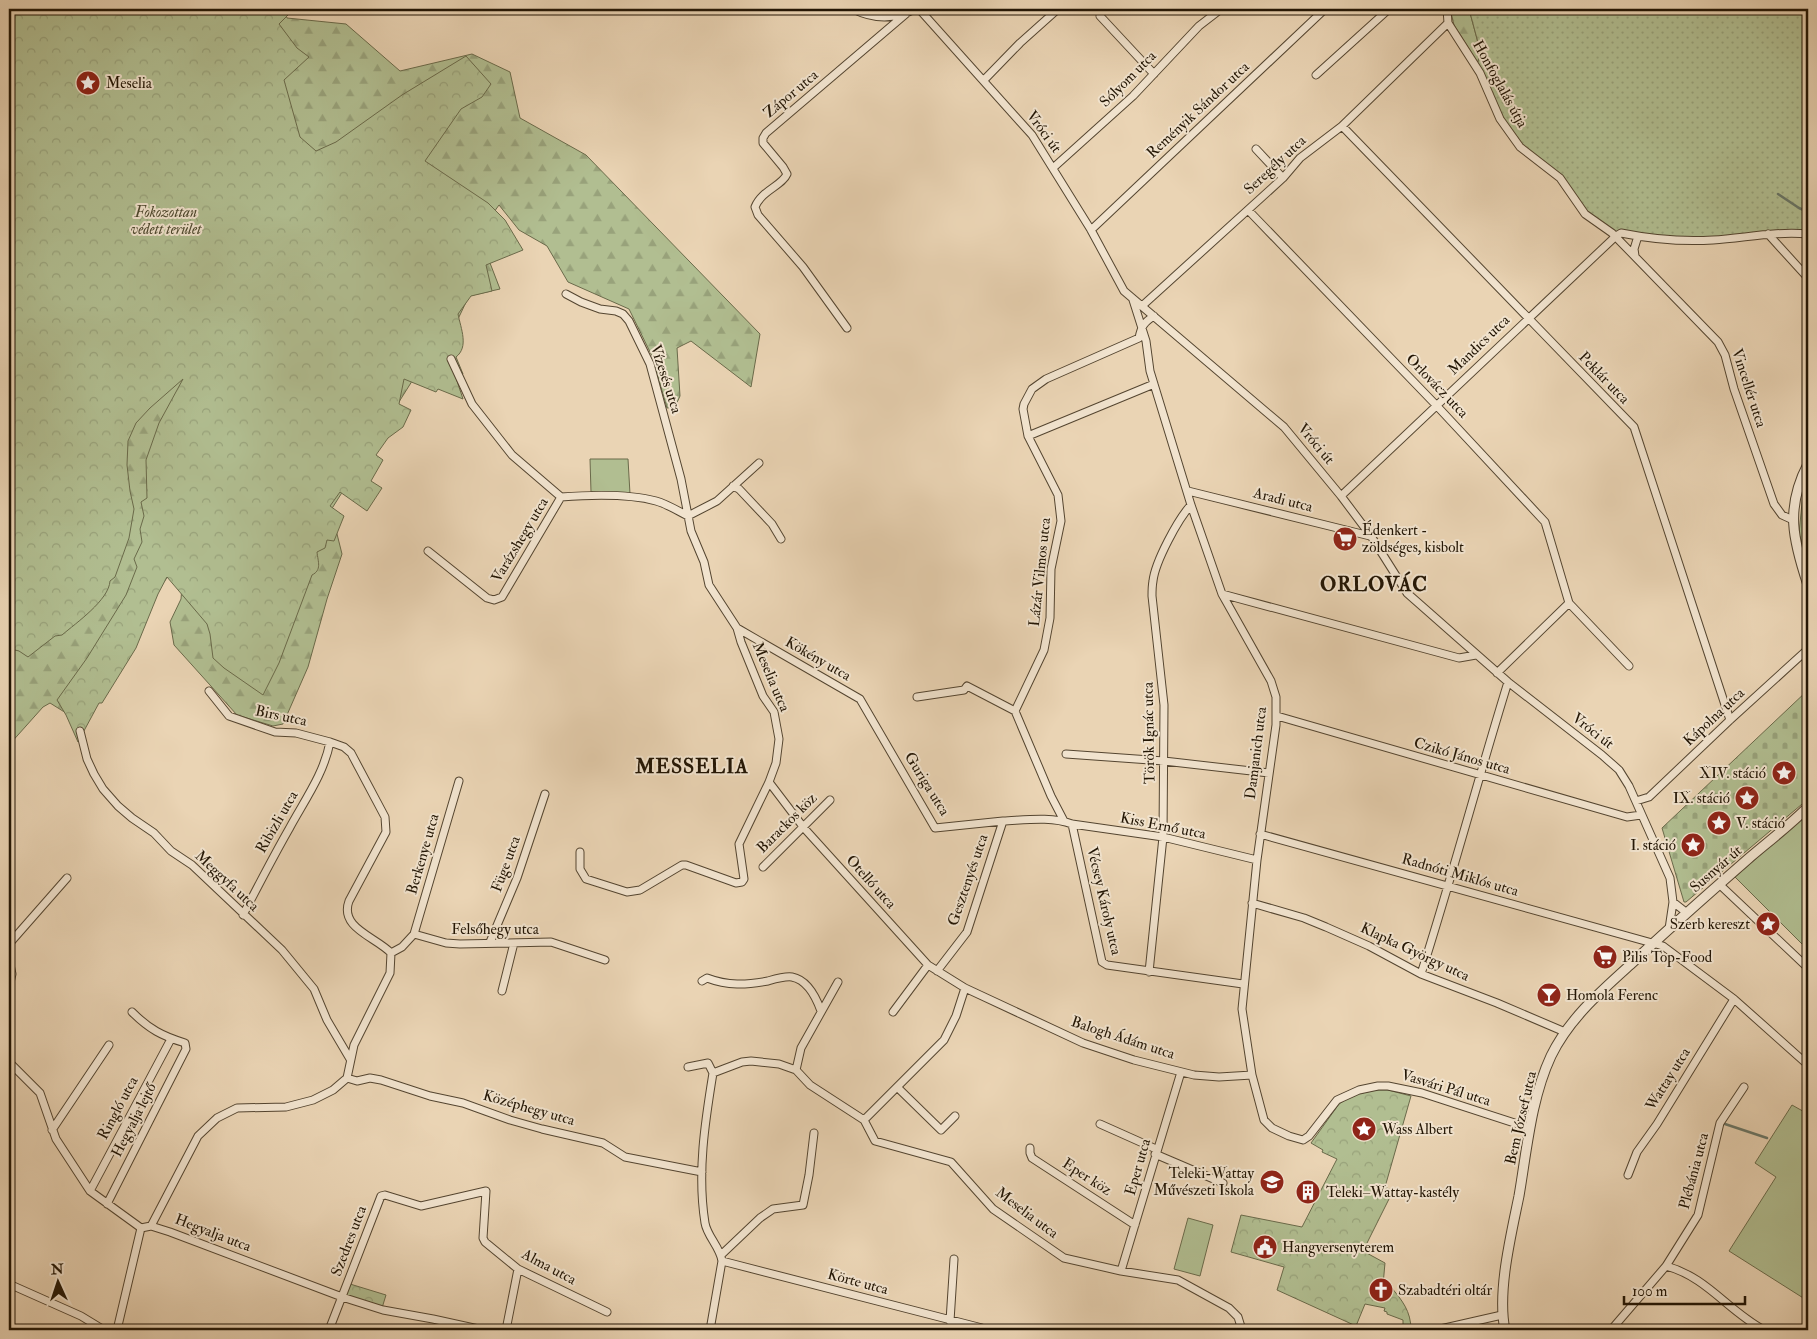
<svg xmlns="http://www.w3.org/2000/svg" width="1817" height="1339" font-family="'IM FELL Double Pica',serif">
<defs>
<pattern id="forest-firs" width="22" height="20" patternUnits="userSpaceOnUse" patternTransform="scale(1.25)"><rect width="22" height="20" fill="#b1be91"/><path d="M5 1l3.5 6h-7zM16 11l3.5 6h-7z" fill="#98a27b"/></pattern>
<pattern id="cemetery-stones" width="16" height="16" patternUnits="userSpaceOnUse" patternTransform="scale(1.25)"><rect width="16" height="16" fill="#b1be91"/><path d="M2 7V4a2 2 0 0 1 4 0v3zM10 15v-3a2 2 0 0 1 4 0v3z" fill="#98a27b"/></pattern>
<pattern id="park-crowns" width="20" height="18" patternUnits="userSpaceOnUse" patternTransform="scale(1.25)"><rect width="20" height="18" fill="#b1be91"/><path d="M2 6a3 3 0 1 1 6 0M12 15a3 3 0 1 1 6 0" fill="none" stroke="#98a27b"/></pattern>
<pattern id="garden-dots" width="8" height="8" patternUnits="userSpaceOnUse" patternTransform="scale(1.25)"><rect width="8" height="8" fill="#b1be91"/><path d="M2 2h.1M6 6h.1" fill="none" stroke="#98a27b" stroke-width="1.8" stroke-linecap="round"/></pattern>
</defs>
<rect width="100%" height="100%" fill="#ead4b4"/>
<filter id="stains"><feTurbulence type="fractalNoise" baseFrequency=".004" numOctaves="4"/><feColorMatrix values="0 0 0 0 .2 0 0 0 0 .09 0 0 0 0 .02 0 0 0 .5 -.17"/></filter>
<radialGradient id="worn" r=".72"><stop offset=".6" stop-color="#630" stop-opacity="0"/><stop offset="1" stop-color="#630" stop-opacity=".3"/></radialGradient>
<path fill="#b1be91" stroke="#6a6a4a" d="M 590,459 L 628,459 L 630,494 L 591,492 Z
M 1808,476 L 1808,561 L 1799,534 L 1804,482 Z
M 1808,813 L 1808,950 L 1735,877 Z
M 1792,1105 L 1808,1114 L 1808,1301 L 1729,1251 L 1776,1177 L 1755,1163 Z
M 1188,1218 L 1213,1225 L 1200,1276 L 1174,1269 Z"/>
<path fill="url(#forest-firs)" stroke="#6a6a4a" d="M 9,9 L 284,9 L 287,18 L 346,24 L 400,71 L 472,54 L 510,72 L 520,118 L 586,155 L 760,334 L 751,387 L 691,341 L 677,348 L 680,396 L 675,407 L 667,408 L 652,356 L 629,309 L 568,282 L 547,246 L 519,230 L 499,205 L 470,246 L 490,263 L 500,289 L 469,296 L 458,319 L 414,378 L 331,510 L 342,554 L 327,599 L 308,667 L 283,724 L 273,726 L 237,715 L 174,645 L 170,622 L 181,599 L 182,586 L 169,575 L 66,713 L 50,703 L 43,707 L 9,745 Z
M 1450,9 L 1469,9 L 1480,50 L 1478,63 L 1454,25 Z"/>
<path fill="url(#cemetery-stones)" stroke="#6a6a4a" d="M 1808,690 L 1808,799 L 1686,902 L 1684,902 L 1662,828 Z"/>
<path fill="url(#park-crowns)" stroke="#6a6a4a" d="M 9,9 L 294,9 L 279,24 L 297,48 L 309,57 L 284,80 L 300,137 L 316,151 L 336,142 L 402,95 L 466,56 L 491,84 L 482,97 L 461,109 L 425,161 L 488,203 L 505,220 L 523,250 L 486,265 L 492,291 L 471,296 L 458,314 C 461,329 469,347 456,357 L 463,374 L 453,369 L 463,399 L 438,389 L 436,392 L 404,379 L 399,404 L 411,410 L 403,427 L 388,438 L 376,455 L 383,460 L 371,481 L 382,488 L 367,511 L 340,492 L 330,506 L 344,516 L 334,541 L 327,540 L 325,548 L 317,552 C 318,562 322,570 312,575 L 279,663 L 263,695 L 224,668 L 213,658 L 210,634 L 207,624 L 167,577 L 158,594 L 136,648 L 102,703 L 99,703 L 78,742 L 66,715 L 57,700 L 87,658 L 126,595 L 137,567 L 134,559 L 142,542 L 140,529 L 144,516 L 141,502 L 147,498 L 146,460 L 159,423 L 183,379 L 150,408 L 136,423 L 128,441 L 127,465 L 130,491 L 134,509 L 129,538 L 115,577 L 110,581 C 109,600 76,623 62,635 L 55,636 L 28,657 L 19,651 L 11,649 L 9,650 Z
M 1376,1090 L 1388,1090 L 1411,1096 L 1385,1187 L 1393,1191 L 1363,1251 L 1385,1263 L 1383,1285 L 1390,1286 C 1402,1300 1411,1311 1411,1330 L 1403,1328 L 1403,1320 L 1387,1314 L 1387,1312 L 1384,1311 L 1385,1308 L 1365,1304 L 1356,1326 L 1277,1290 L 1284,1267 L 1231,1252 L 1241,1215 L 1302,1227 L 1337,1159 L 1322,1152 L 1323,1150 L 1311,1143 L 1339,1104 L 1353,1095 Z
M 350,1284 L 386,1295 L 382,1308 L 345,1296 Z"/>
<path fill="url(#garden-dots)" stroke="#6a6a4a" d="M 1469,9 L 1808,9 L 1808,234 L 1715,240 L 1616,236 L 1585,214 L 1560,178 L 1520,147 L 1500,119 L 1475,64 L 1478,62 L 1480,50 Z"/>
<g fill="none" stroke-linecap="round" stroke-linejoin="round">
<path stroke="#697768" stroke-width="2.5" d="M 1778,194 L 1799,208 L 1808,212
M 1725,1124 L 1767,1138"/>
<defs>
<path id="minor" d="M 853,9 C 873,19 894,20 915,9
M 919,9 L 1032,135 L 1091,230 L 1124,291 L 1284,427 L 1341,496 L 1371,536 L 1407,593 L 1508,682 L 1602,755 L 1619,770 L 1629,786 L 1670,878 L 1673,902 L 1669,929
M 1447,9 L 1448,23 L 1480,73 L 1500,119 L 1520,147 L 1560,178 L 1585,214 L 1612,233 L 1718,342 L 1725,355 L 1734,389 L 1774,504 L 1782,515 L 1793,520
M 1100,16 L 1154,74
M 1316,75 L 1389,9
M 984,80 L 1020,43 L 1058,9
M 1342,126 L 1634,427 L 1730,720
M 1256,149 L 1283,178
M 1053,168 L 1133,96 L 1199,26 L 1221,9
M 1248,210 L 1436,405 L 1545,522 L 1569,603 L 1497,673
M 1091,230 L 1325,9
M 1768,234 L 1808,278
M 1635,256 L 1634,249 L 1638,236
M 566,294 L 581,302 L 600,309 L 616,311 L 623,314 L 629,321 L 650,364 L 681,479 L 691,531 L 704,562 L 709,585 L 737,628 L 741,642 L 763,696 L 774,712 L 779,739 L 776,763 L 769,782 L 739,844 L 744,879 L 742,882 L 736,883 L 686,865 L 682,865 L 640,890 L 627,892 L 586,879 L 580,869 L 580,852
M 1133,300 L 1146,341 L 1150,371 L 1191,505 L 1222,594 L 1271,681 L 1276,697 L 1276,725 L 1257,860 L 1242,1009 L 1252,1075 L 1264,1120 L 1272,1128 L 1289,1136 L 1303,1140 L 1309,1136 L 1337,1100 L 1359,1090 L 1378,1086 L 1388,1086 L 1422,1093 L 1530,1128
M 1142,306 L 1283,178 L 1300,158 L 1342,126 L 1448,23
M 847,328 L 803,267 L 758,215 L 755,207 C 762,190 782,186 787,174 L 783,167 L 763,143 L 763,138 L 766,133 L 908,12
M 451,359 L 472,404 L 512,455 L 561,497 C 588,495 630,494 656,501 C 667,504 678,511 688,516
M 1028,436 L 1154,384
M 733,486 L 739,489 L 772,524 L 781,539
M 1188,491 L 1370,536
M 1341,496 L 1616,236 L 1621,233 C 1651,239 1682,242 1713,240 C 1745,238 1776,231 1808,234
M 688,516 L 717,501 L 759,463
M 428,551 L 487,598 L 494,600 L 502,597 L 561,497
M 1222,594 L 1459,658 L 1476,655
M 1569,603 L 1629,666
M 737,628 L 860,699 L 935,828 L 1003,821
M 917,697 L 964,690 L 967,686 L 1015,711
M 1015,711 L 1044,650 L 1050,618 L 1051,569 L 1061,521 L 1058,495 L 1028,436 L 1023,409 L 1024,404 L 1032,389 L 1046,379 L 1139,338 C 1141,327 1144,322 1154,316
M 1015,711 L 1051,796 L 1064,821
M 1277,716 L 1627,817 L 1641,815
M 80,731 L 87,759 L 94,774 L 103,789 L 118,806 L 132,818 L 154,833 L 171,851 L 192,865 L 282,950 L 314,989 L 327,1020 L 350,1059
M 1066,754 L 1164,761 L 1269,773
M 769,782 L 804,828 L 928,965 L 965,988 L 1083,1043 L 1134,1060 L 1194,1075 L 1219,1077 L 1252,1075
M 1636,801 L 1649,797 L 1730,720 L 1808,649
M 1072,824 L 1102,962 L 1107,965 L 1243,984
M 1260,834 L 1663,946 L 1734,999 L 1808,1065
M 763,867 L 830,800
M 1719,884 L 1808,968
M 1673,902 L 1687,913
M 1252,903 L 1304,918 L 1326,927 L 1369,946 L 1421,974 L 1497,1003 L 1565,1032
M 243,915 C 258,886 273,857 289,829 C 304,801 324,774 330,742
M 414,934 L 459,781
M 490,942 L 517,878 L 545,794
M 9,944 L 67,878
M 391,953 L 402,947 L 414,934 L 446,943 L 460,944 L 551,942 L 605,960
M 9,960 L 12,974 L 9,987
M 937,971 L 967,932 L 1003,821 C 1025,820 1051,816 1072,824 L 1163,837 L 1257,860
M 1149,972 L 1163,837 L 1164,705 L 1152,596 C 1152,591 1152,586 1153,581 C 1155,562 1178,519 1191,505
M 1421,974 C 1452,877 1478,779 1508,682
M 702,981 L 707,978 C 728,986 746,985 768,981 C 775,979 785,976 792,977 C 808,980 816,997 821,1011
M 502,991 L 514,943
M 893,1012 L 928,965
M 9,1062 L 40,1093 L 56,1139 L 90,1191 L 141,1228 L 151,1226 L 170,1232 L 342,1297 L 383,1310 L 433,1319 L 483,1330
M 688,1067 L 708,1063 L 713,1073
M 796,1070 L 801,1048 L 838,982
M 713,1073 L 742,1062 L 751,1061 L 779,1064 L 796,1070 L 810,1085 L 864,1120 L 875,1141 L 951,1162 L 993,1209 L 1064,1258 L 1121,1271 L 1178,1280 L 1229,1308 L 1238,1317 L 1242,1330
M 347,1078 L 357,1081 L 370,1078 L 381,1080 L 430,1096 L 463,1103 L 510,1120 L 542,1129 L 603,1143 L 625,1157 L 702,1172
M 897,1087 L 941,1130 L 955,1116
M 864,1120 L 944,1040 L 956,1016 L 965,988
M 1100,1124 L 1156,1149
M 52,1130 L 109,1045
M 1030,1148 L 1030,1153 L 1032,1158 L 1135,1225
M 1155,1154 L 1223,1183
M 1628,1175 L 1637,1152 L 1657,1124 L 1734,999
M 90,1191 L 171,1039
M 107,1204 L 186,1049 L 185,1043 C 162,1036 149,1029 132,1012
M 151,1226 L 198,1136 L 217,1118 L 237,1108 L 286,1107 L 313,1100 L 333,1090 L 347,1078 L 354,1045 L 390,973 L 391,953 C 376,937 339,928 349,901 L 386,832 L 385,817 L 351,753 L 344,747 L 330,742 L 296,733 L 275,732 L 229,716 L 209,691
M 721,1255 L 760,1218 L 773,1209 L 803,1205 L 809,1175 L 814,1133
M 722,1261 L 982,1328 L 986,1330
M 1666,1266 C 1707,1277 1728,1311 1764,1330
M 1121,1271 L 1181,1072
M 9,1284 L 81,1316 L 104,1330
M 950,1321 L 954,1259
M 117,1330 L 141,1228
M 329,1330 L 381,1196 L 385,1195 L 421,1206 L 486,1191 L 483,1238 L 485,1242 L 518,1269 L 607,1312
M 506,1330 L 518,1269
M 710,1330 L 722,1261 C 720,1247 707,1236 705,1223 C 697,1173 705,1122 713,1073
M 1436,1330 L 1502,1315
M 1611,1330 L 1666,1266 L 1698,1215 L 1720,1123 L 1744,1087"/>
<path id="tertiary" d="M 1808,464 C 1785,508 1793,540 1808,585
M 1505,1330 C 1497,1292 1511,1235 1519,1196 C 1527,1149 1531,1099 1551,1056 C 1569,1019 1600,992 1630,965 C 1668,929 1708,894 1748,859 C 1768,842 1790,825 1808,807"/>
</defs>
<use href="#minor" stroke="#544530" stroke-width="9"/>
<use href="#tertiary" stroke="#544530" stroke-width="11"/>
<use href="#minor" stroke="#f1e3ce" stroke-width="7"/>
<use href="#tertiary" stroke="#f1e3ce" stroke-width="9"/>
</g>
<defs>
<symbol id="sight-disc" viewBox="-11 -11 22 22"><circle r="9.5" fill="#8f2418" stroke="#f1e3ce"/><path d="M0-6L1.8-2.2L6-1.7L2.9 1.2L3.7 5.4L0 3.3L-3.7 5.4L-2.9 1.2L-6-1.7L-1.8-2.2Z" fill="#fff"/></symbol>
<symbol id="supermarket-disc" viewBox="-11 -11 22 22"><circle r="9.5" fill="#8f2418" stroke="#f1e3ce"/><path d="M-6-5.5h2.5l.6 2H6L4.5 2H-2.5L-4.4-4H-6ZM-1.5 3.2a1.3 1.3 0 1 0 .1 0ZM3 3.2a1.3 1.3 0 1 0 .1 0Z" fill="#fff"/></symbol>
<symbol id="bar-disc" viewBox="-11 -11 22 22"><circle r="9.5" fill="#8f2418" stroke="#f1e3ce"/><path d="M-6-5H6L.8 .8V4.5H3.5V6h-7V4.5H-.8V.8Z" fill="#fff"/></symbol>
<symbol id="school-disc" viewBox="-11 -11 22 22"><circle r="9.5" fill="#8f2418" stroke="#f1e3ce"/><path d="M0-5L7-2L0 1L-7-2ZM-4 1L0 2.5L4 1V4Q0 6-4 4Z" fill="#fff"/></symbol>
<symbol id="building-disc" viewBox="-11 -11 22 22"><circle r="9.5" fill="#8f2418" stroke="#f1e3ce"/><path d="M-4-6H4V6H1V3H-1V6H-4ZM-2.5-4.3h1.7v1.8h-1.7ZM.8-4.3h1.7v1.8H.8ZM-2.5-1h1.7V.8h-1.7ZM.8-1h1.7V.8H.8Z" fill="#fff"/></symbol>
<symbol id="civic-disc" viewBox="-11 -11 22 22"><circle r="9.5" fill="#8f2418" stroke="#f1e3ce"/><path d="M-.6-6.5H3V-4.5H.6V-3L4-1V1h2V6H-6V1h2V-1L-.6-3ZM-1.2 2.5V6h2.4V2.5Z" fill="#fff"/></symbol>
<symbol id="church-disc" viewBox="-11 -11 22 22"><circle r="9.5" fill="#8f2418" stroke="#f1e3ce"/><path d="M-1.2-6h2.4v3.5h3.3v2.4h-3.3V6h-2.4V-.1h-3.3v-2.4h3.3Z" fill="#fff"/></symbol>
</defs>
<g fill-rule="evenodd">
<use href="#sight-disc" x="74" y="69" width="28" height="28"/>
<use href="#supermarket-disc" x="1331" y="525" width="28" height="28"/>
<use href="#sight-disc" x="1770" y="759" width="28" height="28"/>
<use href="#sight-disc" x="1733" y="784" width="28" height="28"/>
<use href="#sight-disc" x="1705" y="809" width="28" height="28"/>
<use href="#sight-disc" x="1679" y="831" width="28" height="28"/>
<use href="#sight-disc" x="1754" y="910" width="28" height="28"/>
<use href="#supermarket-disc" x="1591" y="943" width="28" height="28"/>
<use href="#bar-disc" x="1535" y="981" width="28" height="28"/>
<use href="#sight-disc" x="1350" y="1115" width="28" height="28"/>
<use href="#school-disc" x="1258" y="1168" width="28" height="28"/>
<use href="#building-disc" x="1294" y="1178" width="28" height="28"/>
<use href="#civic-disc" x="1251" y="1233" width="28" height="28"/>
<use href="#church-disc" x="1367" y="1276" width="28" height="28"/>
</g>
<g text-anchor="middle" dominant-baseline="central" stroke-width="4" stroke-linejoin="round" paint-order="stroke">
<g font-size="15" fill="#221504" stroke="#f1e3ce">
<text transform="translate(1128 79) rotate(-45)">Sólyom utca</text>
<text transform="translate(1500 84) rotate(61)">Honfoglalás útja</text>
<text transform="translate(791 94) rotate(-40)">Zápor utca</text>
<text transform="translate(1198 110) rotate(-43)">Reményik Sándor utca</text>
<text transform="translate(1044 132) rotate(54)">Vróci út</text>
<text transform="translate(1275 165) rotate(-43)">Seregély utca</text>
<text transform="translate(1479 345) rotate(-44)">Mandics utca</text>
<text transform="translate(1604 378) rotate(46)">Peklár utca</text>
<text transform="translate(666 379) rotate(72)">Vízesés utca</text>
<text transform="translate(1437 386) rotate(46)">Orlovácz utca</text>
<text transform="translate(1749 388) rotate(72)">Vincellér utca</text>
<text transform="translate(1316 444) rotate(50)">Vróci út</text>
<text transform="translate(1283 500) rotate(14)">Aradi utca</text>
<text transform="translate(520 540) rotate(-59)">Varázshegy utca</text>
<text transform="translate(1040 572) rotate(-84)">Lázár Vilmos utca</text>
<text transform="translate(818 659) rotate(30)">Kökény utca</text>
<text transform="translate(771 677) rotate(67)">Meselia utca</text>
<text transform="translate(281 716) rotate(12)">Birs utca</text>
<text transform="translate(1714 717) rotate(-43)">Kápolna utca</text>
<text transform="translate(1593 731) rotate(38)">Vróci út</text>
<text transform="translate(1149 733) rotate(-91)">Török Ignác utca</text>
<text transform="translate(1256 753) rotate(-83)">Damjanich utca</text>
<text transform="translate(1462 756) rotate(16)">Czikó János utca</text>
<text transform="translate(927 784) rotate(58)">Guriga utca</text>
<text transform="translate(277 822) rotate(-60)">Ribizli utca</text>
<text transform="translate(787 823) rotate(-45)">Barackos köz</text>
<text transform="translate(1163 826) rotate(11)">Kiss Ernő utca</text>
<text transform="translate(423 854) rotate(-74)">Berkenye utca</text>
<text transform="translate(506 864) rotate(-70)">Füge utca</text>
<text transform="translate(1716 869) rotate(-41)">Susnyár út</text>
<text transform="translate(1460 875) rotate(16)">Radnóti Miklós utca</text>
<text transform="translate(968 880) rotate(-71)">Gesztenyés utca</text>
<text transform="translate(227 881) rotate(43)">Meggyfa utca</text>
<text transform="translate(871 882) rotate(48)">Otelló utca</text>
<text transform="translate(1104 901) rotate(77)">Vécsey Károly utca</text>
<text x="495" y="929">Felsőhegy utca</text>
<text transform="translate(1415 952) rotate(25)">Klapka György utca</text>
<text transform="translate(1123 1038) rotate(18)">Balogh Ádám utca</text>
<text transform="translate(1668 1079) rotate(-58)">Wattay utca</text>
<text transform="translate(1446 1088) rotate(17)">Vasvári Pál utca</text>
<text transform="translate(118 1108) rotate(-62)">Ringló utca</text>
<text transform="translate(529 1108) rotate(16)">Középhegy utca</text>
<text transform="translate(1521 1118) rotate(-77)">Bem József utca</text>
<text transform="translate(134 1120) rotate(-63)">Hegyalja lejtő</text>
<text transform="translate(1138 1167) rotate(-74)">Eper utca</text>
<text transform="translate(1694 1171) rotate(-75)">Plébánia utca</text>
<text transform="translate(1087 1177) rotate(33)">Eper köz</text>
<text transform="translate(1027 1213) rotate(37)">Meselia utca</text>
<text transform="translate(213 1233) rotate(21)">Hegyalja utca</text>
<text transform="translate(349 1241) rotate(-69)">Szedres utca</text>
<text transform="translate(549 1267) rotate(28)">Alma utca</text>
<text transform="translate(858 1282) rotate(15)">Körte utca</text>
</g>
<g font-size="15" fill="#221504" stroke="#f1e3ce" text-anchor="start">
<text x="106" y="83">Meselia</text>
<text x="1362" y="530">Édenkert -<tspan x="1362" dy="17">zöldséges, kisbolt</tspan></text>
<text x="1766" y="773" text-anchor="end">XIV. stáció</text>
<text x="1730" y="798" text-anchor="end">IX. stáció</text>
<text x="1736" y="823">V. stáció</text>
<text x="1676" y="845" text-anchor="end">I. stáció</text>
<text x="1750" y="924" text-anchor="end">Szerb kereszt</text>
<text x="1622" y="957">Pilis Top-Food</text>
<text x="1566" y="995">Homola Ferenc</text>
<text x="1382" y="1129">Wass Albert</text>
<text x="1254" y="1173" text-anchor="end">Teleki-Wattay<tspan x="1254" dy="17">Művészeti Iskola</tspan></text>
<text x="1326" y="1192">Teleki–Wattay-kastély</text>
<text x="1282" y="1247">Hangversenyterem</text>
<text x="1398" y="1290">Szabadtéri oltár</text>
</g>
<g font-size="15" font-style="italic" fill="#4d482e" stroke="#f1e3ce">
<text x="166" y="212">Fokozottan<tspan x="166" dy="17">védett terület</tspan></text>
</g>
<g font-size="20" font-weight="bold" letter-spacing="1" fill="#221504" stroke="#f1e3ce">
<text x="1374" y="584">ORLOVÁC</text>
<text x="692" y="766">MESSELIA</text>
</g>
</g>
<rect width="1817" height="1339" fill="none" stroke="#ead4b4" stroke-width="30"/>
<rect x="10" y="10" width="1797" height="1319" fill="none" stroke="#221504" stroke-width="2.5"/>
<rect x="15" y="15" width="1787" height="1309" fill="none" stroke="#221504"/>
<g transform="translate(58 1282) rotate(357)" stroke="#f1e3ce" stroke-width="4" paint-order="stroke">
<path d="M0-4L9 19L0 12L-9 19Z" fill="#221504"/>
<text y="-8" font-size="14" font-weight="bold" text-anchor="middle" fill="#221504">N</text>
</g>
<path d="M1624 1296v8h121v-8" fill="none" stroke="#221504" stroke-width="2.5"/>
<text x="1632" y="1296" font-size="15" fill="#221504" stroke="#f1e3ce" stroke-width="4" paint-order="stroke">100 m</text>
<rect width="100%" height="100%" filter="url(#stains)"/>
<rect width="100%" height="100%" fill="url(#worn)"/>
</svg>
